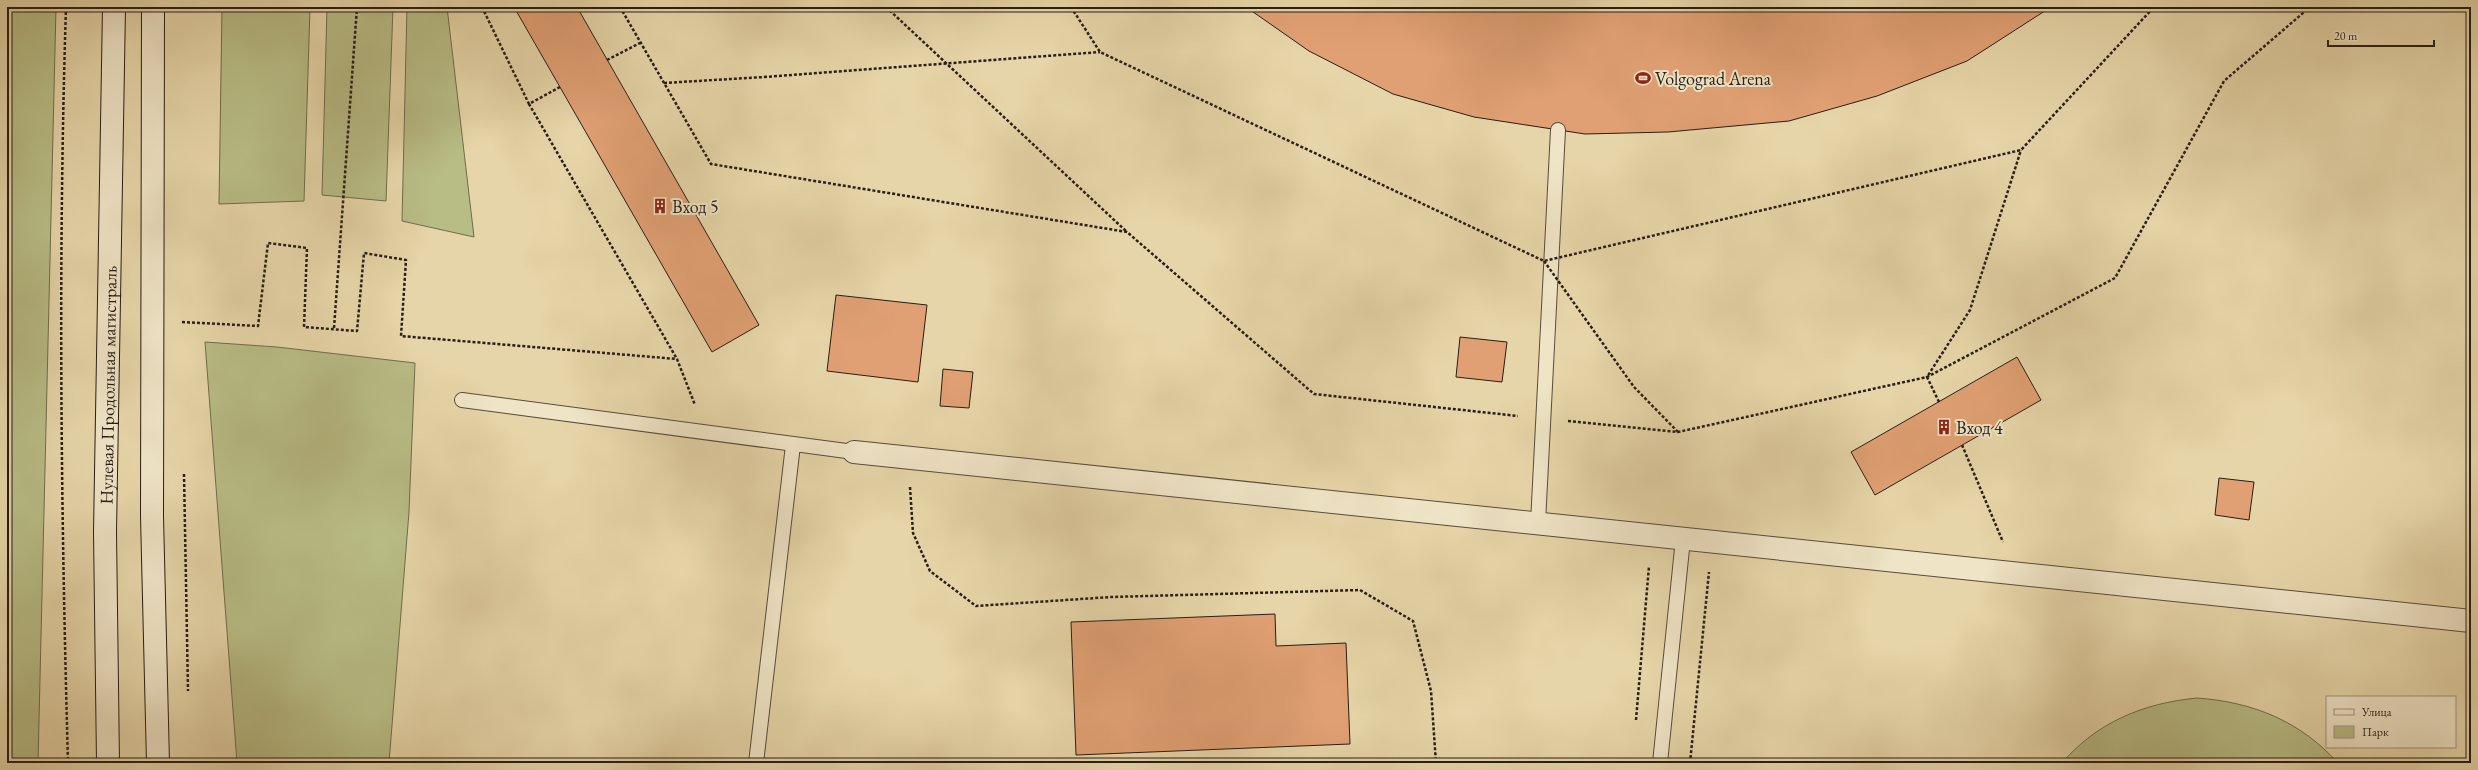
<svg xmlns="http://www.w3.org/2000/svg" width="2478" height="770" font-family="'EB Garamond',serif">
<rect width="100%" height="100%" fill="#e6d5a8"/>
<filter id="stains"><feTurbulence type="fractalNoise" baseFrequency=".005" numOctaves="4"/><feColorMatrix values="0 0 0 0 .2 0 0 0 0 .09 0 0 0 0 .02 0 0 0 .5 -.17"/></filter>
<radialGradient id="worn" r=".72"><stop offset=".6" stop-color="#630" stop-opacity="0"/><stop offset="1" stop-color="#630" stop-opacity=".3"/></radialGradient>
<path fill="#b8bc85" stroke="#706c4e" d="M 10,7 L 56,7 L 38,763 L 7,763 L 7,38 Z
M 222,7 L 310,7 L 304,201 L 219,204 Z
M 327,7 L 393,7 L 386,201 L 322,195 Z
M 407,7 L 447,7 L 474,237 L 402,221 Z
M 205,342 L 277,347 L 415,363 L 409,512 L 389,763 L 237,763 Z
M 2197,698 C 2253,702 2300,721 2338,763 L 2062,763 C 2097,722 2144,703 2197,698 Z"/>
<path fill="#e0a073" stroke="#281d18" d="M 514,7 L 577,7 L 759,325 L 712,352 Z
M 1246,7 L 2051,7 L 1967,61 L 1877,96 L 1789,121 L 1668,132 L 1585,134 L 1474,117 L 1393,94 L 1309,51 Z
M 836,295 L 927,305 L 918,382 L 827,371 Z
M 1460,337 L 1507,342 L 1502,382 L 1456,377 Z
M 2017,357 L 2041,400 L 1875,495 L 1851,452 Z
M 943,369 L 973,372 L 969,408 L 940,406 Z
M 2219,478 L 2254,482 L 2249,520 L 2215,515 Z
M 1275,614 L 1276,646 L 1346,643 L 1350,744 L 1076,755 L 1071,622 Z"/>
<g fill="none" stroke-linecap="round" stroke-linejoin="round">
<defs>
<path id="lane" d="M 462,400 L 854,452
M 1538,523 L 1558,130
M 756,763 L 793,445
M 1660,763 L 1683,539"/>
<path id="street" d="M 854,452 L 2471,621"/>
<g id="secondary">
<path d="M 153,7 L 152,516 L 158,763"/>
<path id="s1" d="M 108,763 L 105,532 L 114,7"/>
</g>
</defs>
<use href="#lane" stroke="#584b3c" stroke-width="16"/>
<use href="#street" stroke="#584b3c" stroke-width="24"/>
<use href="#secondary" stroke="#281d18" stroke-width="24"/>
<path stroke="#281d18" stroke-width="2.5" stroke-dasharray="3 2" stroke-linecap="butt" d="M 66,7 C 58,259 61,511 68,763
M 482,7 L 529,104
M 620,7 L 711,164 L 1127,232 L 1314,394 L 1518,416
M 886,7 L 1127,232
M 607,60 L 640,43
M 664,83 L 764,77
M 560,87 L 529,104 L 677,359 L 695,405
M 182,322 L 258,326 L 268,243 L 307,248 L 304,327 L 357,331 L 364,253 L 406,260 L 401,336 L 677,359
M 334,328 L 357,7
M 1634,387 L 1678,432
M 1939,402 L 1927,377 L 1970,310 L 2021,150
M 1568,421 L 1678,432 L 1927,377 L 2115,278 L 2224,81 L 2310,7
M 1962,445 L 2003,542
M 184,474 L 188,691
M 910,487 L 913,533 L 930,571 L 976,606 L 1111,597 L 1360,590 L 1413,621 L 1431,691 L 1436,763
M 1636,720 L 1649,566
M 1690,763 L 1709,572"/>
<use href="#lane" stroke="#efe4c6" stroke-width="14"/>
<use href="#street" stroke="#efe4c6" stroke-width="22"/>
<use href="#secondary" stroke="#efe4c6" stroke-width="22"/>
<path stroke="#281d18" stroke-width="2.5" stroke-dasharray="3 2" stroke-linecap="butt" d="M 1071,7 L 1100,52 L 1544,261 L 2021,150 L 2154,7
M 764,77 L 1100,52
M 1544,261 L 1634,387"/>
</g>
<defs>
<symbol id="stadium-bare" viewBox="-9 -9 18 18"><path d="M0-5a6.5 5 0 1 0 0 10a6.5 5 0 1 0 0-10ZM-3.5-1.8h7v3.6h-7Z" fill="#8f2418" stroke="#efe4c6" stroke-width="2.5" paint-order="stroke"/></symbol>
<symbol id="building-bare" viewBox="-9 -9 18 18"><path d="M-4-6H4V6H1V3H-1V6H-4ZM-2.5-4.3h1.7v1.8h-1.7ZM.8-4.3h1.7v1.8H.8ZM-2.5-1h1.7V.8h-1.7ZM.8-1h1.7V.8H.8Z" fill="#8f2418" stroke="#efe4c6" stroke-width="2.5" paint-order="stroke"/></symbol>
</defs>
<g fill-rule="evenodd">
<use href="#stadium-bare" x="1632" y="67" width="22" height="22"/>
<use href="#building-bare" x="649" y="195" width="22" height="22"/>
<use href="#building-bare" x="1933" y="416" width="22" height="22"/>
</g>
<g text-anchor="middle" dominant-baseline="central" stroke-width="4" stroke-linejoin="round" paint-order="stroke">
<g font-size="18" fill="#281d18" stroke="#efe4c6" text-anchor="start">
<text x="1655" y="78">Volgograd Arena</text>
<text x="672" y="206">Вход 5</text>
<text x="1956" y="427">Вход 4</text>
</g>
<g font-size="18" fill="#281d18" stroke="#efe4c6">
<text stroke="none"><textPath href="#s1" startOffset="378">Нулевая Продольная магистраль</textPath></text>
</g>
</g>
<rect width="2478" height="770" fill="none" stroke="#e6d5a8" stroke-width="24"/>
<rect x="8" y="8" width="2462" height="754" fill="none" stroke="#281d18" stroke-width="2"/>
<rect x="12" y="12" width="2454" height="746" fill="none" stroke="#281d18"/>
<rect x="2326" y="696" width="130" height="52" fill="#efe4c6" stroke="#9f9480"/>
<rect x="2334" y="709" width="20" height="6" fill="#efe4c6" stroke="#9f9480"/>
<text x="2362" y="716" font-size="12" fill="#281d18">Улица</text>
<rect x="2334" y="726" width="20" height="12" fill="#b8bc85" stroke="#9f9480"/>
<text x="2362" y="736" font-size="12" fill="#281d18">Парк</text>
<path d="M2328 40v6h106v-6" fill="none" stroke="#281d18" stroke-width="2"/>
<text x="2334" y="40" font-size="12" fill="#281d18" stroke="#efe4c6" stroke-width="3" paint-order="stroke">20 m</text>
<rect width="100%" height="100%" filter="url(#stains)"/>
<rect width="100%" height="100%" fill="url(#worn)"/>
</svg>
